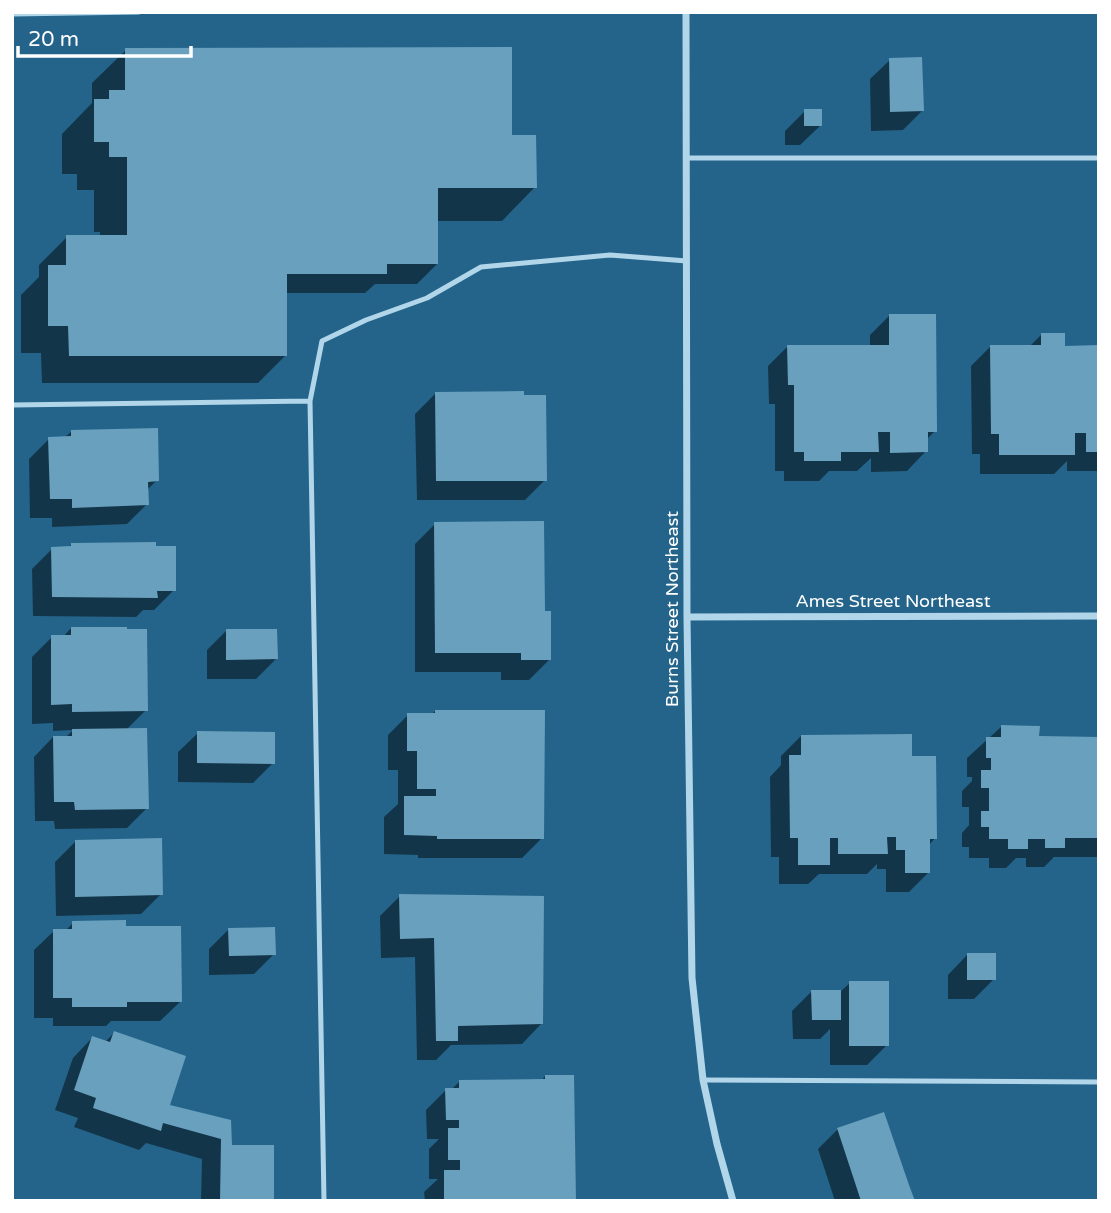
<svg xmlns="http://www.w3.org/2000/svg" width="1111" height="1213" font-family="'Varela Round',sans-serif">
<rect width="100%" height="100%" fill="#24648a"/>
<path fill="#0007" d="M 126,50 L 511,137 L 535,187 L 502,221 L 437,221 L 437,264 L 417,284 L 375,284 L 365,293 L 285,293 L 286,355 L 258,383 L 42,383 L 41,353 L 21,353 L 21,295 L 39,277 L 39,265 L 67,237 L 100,237 L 100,232 L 94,232 L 94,190 L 77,190 L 77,174 L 62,174 L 62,134 L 92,103 L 92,83 Z
M 890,60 L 923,110 L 903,130 L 871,131 L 870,79 Z
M 805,111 L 820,126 L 800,145 L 785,145 L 785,131 Z
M 890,315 L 935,431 L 926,440 L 926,451 L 907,471 L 871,472 L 871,458 L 857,471 L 829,471 L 819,481 L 784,481 L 784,471 L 775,471 L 775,404 L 769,404 L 768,366 L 788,346 L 870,346 L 870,335 Z
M 1041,335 L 1064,347 L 1099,347 L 1099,471 L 1067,471 L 1067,461 L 1054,474 L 980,474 L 980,454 L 972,454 L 971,366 L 991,346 L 1030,346 Z
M 435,394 L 545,480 L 525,500 L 417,500 L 415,414 Z
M 72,431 L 157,480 L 146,491 L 147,504 L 127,524 L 52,527 L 52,518 L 30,518 L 29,459 L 49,439 L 64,438 Z
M 435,524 L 543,613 L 549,660 L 529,680 L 501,680 L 501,672 L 415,672 L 415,544 Z
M 72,544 L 174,590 L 154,610 L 143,610 L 136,617 L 33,616 L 32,569 L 52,549 L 67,548 Z
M 71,628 L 146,710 L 126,730 L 147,808 L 127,828 L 55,829 L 54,821 L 35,821 L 34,757 L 53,737 L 66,737 L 73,730 L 53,731 L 53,723 L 32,724 L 32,657 L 52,637 L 63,637 Z
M 227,630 L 276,659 L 256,679 L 207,679 L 207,650 Z
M 435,711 L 542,838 L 522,858 L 418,858 L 418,855 L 384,854 L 384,817 L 398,804 L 398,770 L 388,770 L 388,735 L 408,715 L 431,715 Z
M 1001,727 L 1037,737 L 1099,738 L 1099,857 L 1054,857 L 1044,867 L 1026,867 L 1026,858 L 1016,858 L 1006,868 L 989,868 L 989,858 L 969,858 L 969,847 L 962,847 L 962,833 L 969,825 L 969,807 L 962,807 L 962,791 L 972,781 L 972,777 L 967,777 L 967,758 Z
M 198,733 L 273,763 L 253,783 L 178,782 L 178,752 Z
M 801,736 L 911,758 L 935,838 L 929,845 L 929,872 L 909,892 L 886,892 L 886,869 L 877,869 L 877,864 L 867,874 L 819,874 L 808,884 L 779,884 L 779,857 L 771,857 L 770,777 L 781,765 L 781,756 Z
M 75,842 L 161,894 L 141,914 L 56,916 L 55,862 Z
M 400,896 L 541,1024 L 522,1044 L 451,1045 L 436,1060 L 417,1060 L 415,957 L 381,958 L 380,916 Z
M 73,923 L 124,928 L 180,1002 L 160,1021 L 111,1021 L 106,1026 L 53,1026 L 53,1018 L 34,1018 L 34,950 L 54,931 L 65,931 Z
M 228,930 L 274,954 L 254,974 L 209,975 L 209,949 Z
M 967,955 L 994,979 L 974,999 L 948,999 L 948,975 Z
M 850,983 L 887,1045 L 867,1065 L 830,1065 L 830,1029 L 820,1039 L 793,1039 L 792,1011 L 812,991 L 841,991 Z
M 114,1033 L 167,1106 L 229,1121 L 231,1147 L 272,1201 L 201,1201 L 202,1159 L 146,1143 L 139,1150 L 74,1127 L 78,1118 L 55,1110 L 73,1058 L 92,1038 L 105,1042 Z
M 545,1076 L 574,1201 L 425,1201 L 424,1192 L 438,1179 L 429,1179 L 429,1149 L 439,1139 L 427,1139 L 426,1110 L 446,1090 L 451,1090 L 460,1081 L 542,1080 Z
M 838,1129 L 913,1201 L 835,1201 L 818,1149 Z"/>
<path fill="#69a0bd" d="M 512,47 L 512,135 L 536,135 L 537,188 L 438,188 L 438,264 L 387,264 L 387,274 L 287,274 L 287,356 L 69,356 L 68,326 L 48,326 L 48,265 L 66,265 L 66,235 L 127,235 L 127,157 L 109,157 L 109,142 L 94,142 L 94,99 L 109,99 L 109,90 L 125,90 L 125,48 Z
M 922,57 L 924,111 L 890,112 L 889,58 Z
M 804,109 L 822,109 L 822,126 L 804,126 Z
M 889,314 L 936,314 L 937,432 L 928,432 L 928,452 L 890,453 L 890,432 L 878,432 L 879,452 L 841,452 L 841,461 L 804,461 L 804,452 L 794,452 L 794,385 L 788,385 L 787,345 L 889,345 Z
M 1041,333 L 1065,333 L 1065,346 L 1099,345 L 1099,452 L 1086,452 L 1086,433 L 1075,433 L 1075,455 L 999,455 L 999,434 L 991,434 L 990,345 L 1041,345 Z
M 524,391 L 524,395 L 546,395 L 547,481 L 436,481 L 435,392 Z
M 158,428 L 159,481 L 148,482 L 149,505 L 72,508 L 72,499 L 50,499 L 48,437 L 71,436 L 71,430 Z
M 544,521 L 545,611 L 551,611 L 551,660 L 521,660 L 521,653 L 435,653 L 434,522 Z
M 156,542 L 156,546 L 176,546 L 176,591 L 157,591 L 158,598 L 52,597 L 51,547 L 71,546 L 71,543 Z
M 71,627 L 127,627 L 127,629 L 147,629 L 148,711 L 72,712 L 72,704 L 51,705 L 51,635 L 71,635 Z
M 226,629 L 277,629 L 278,659 L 226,660 Z
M 435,710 L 545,710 L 544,839 L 437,839 L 437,836 L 404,835 L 404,796 L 436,796 L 436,789 L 417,789 L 417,751 L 407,751 L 407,713 L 435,713 Z
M 1001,725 L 1040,726 L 1039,736 L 1099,737 L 1099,838 L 1065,838 L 1065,848 L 1045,848 L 1045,839 L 1028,839 L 1028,849 L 1008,849 L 1008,839 L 989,839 L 989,827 L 981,827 L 981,811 L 989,811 L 989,788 L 981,788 L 981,770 L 991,770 L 991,758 L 986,758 L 986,737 L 1001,737 Z
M 147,728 L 149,809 L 75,810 L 74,802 L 54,802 L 53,736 L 72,736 L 72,729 Z
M 197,731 L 275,732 L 275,764 L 197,763 Z
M 912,734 L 912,756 L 936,756 L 937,839 L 930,839 L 930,873 L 905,873 L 905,850 L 896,850 L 896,837 L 887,837 L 888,854 L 838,854 L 838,838 L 830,838 L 830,865 L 798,865 L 798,838 L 790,838 L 789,755 L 801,755 L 801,735 Z
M 162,838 L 163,895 L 75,897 L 75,840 Z
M 399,894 L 544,896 L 543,1024 L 458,1026 L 458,1041 L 436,1041 L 434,938 L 400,939 Z
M 126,920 L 126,926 L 181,926 L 182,1002 L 127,1002 L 127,1007 L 72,1007 L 72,998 L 53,998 L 53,929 L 72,929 L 72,921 Z
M 275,927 L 276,955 L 229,956 L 228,928 Z
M 967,953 L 996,953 L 996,980 L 967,980 Z
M 849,981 L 889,981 L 889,1046 L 849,1046 Z
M 811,990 L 841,990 L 841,1020 L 812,1020 Z
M 114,1031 L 186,1056 L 170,1105 L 231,1120 L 232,1145 L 274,1145 L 274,1201 L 220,1201 L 221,1139 L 163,1123 L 161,1131 L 93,1108 L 96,1098 L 74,1090 L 92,1036 L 110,1042 Z
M 545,1075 L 574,1075 L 576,1201 L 444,1201 L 444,1170 L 460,1170 L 460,1160 L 448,1160 L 448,1128 L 459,1128 L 459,1120 L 446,1120 L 445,1088 L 459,1088 L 459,1080 L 545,1079 Z
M 884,1112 L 909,1185 L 915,1201 L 861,1201 L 837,1128 Z"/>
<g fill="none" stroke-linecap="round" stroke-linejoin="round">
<path stroke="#b1d6ea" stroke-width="5" d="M 12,14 L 139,12
M 687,158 L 1099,158
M 310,401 L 322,341 L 366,320 L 427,298 L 481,267 L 610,255 L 687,261
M 12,405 L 310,401 L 324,1201
M 703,1080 L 1099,1082"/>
<path stroke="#b1d6ea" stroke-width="7" d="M 686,12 L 687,617 L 692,978 L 703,1080 L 717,1144 L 733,1201
M 687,617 L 1099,616"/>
</g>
<g text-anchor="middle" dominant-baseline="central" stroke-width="7" stroke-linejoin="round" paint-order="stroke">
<g font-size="18" fill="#fff" stroke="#24648a">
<text x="893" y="601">Ames Street Northeast</text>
<text transform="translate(672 609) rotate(-90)">Burns Street Northeast</text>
</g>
</g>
<rect width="1111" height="1213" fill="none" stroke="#ffffff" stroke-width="28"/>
<path d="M18 46v10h173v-10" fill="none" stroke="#ffffff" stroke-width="3.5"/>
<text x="28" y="46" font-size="21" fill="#ffffff" stroke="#24648a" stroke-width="5" paint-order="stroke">20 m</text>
</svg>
